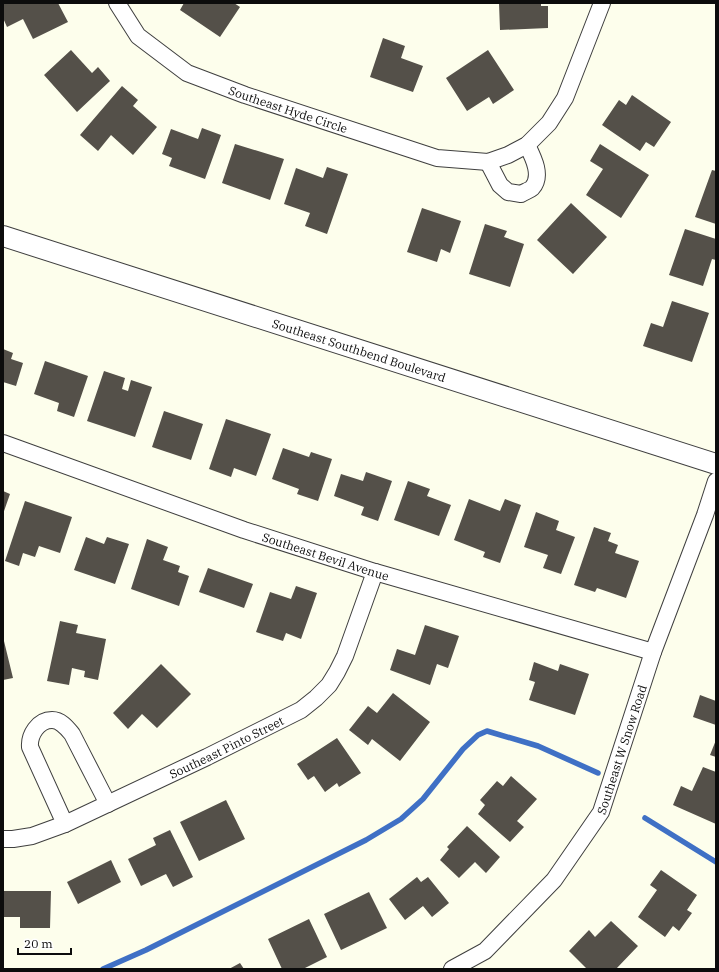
<svg xmlns="http://www.w3.org/2000/svg" width="719" height="972" font-family="'IBM Plex Serif',serif">
<rect width="100%" height="100%" fill="#fdfeec"/>
<g fill="none" stroke-linecap="round" stroke-linejoin="round">
<path stroke="#3f70c5" stroke-width="5.5" d="M 645,818 L 716,862
M 103,969 L 146,950 L 366,840 L 401,819 L 423,799 L 463,749 L 478,735 L 487,731 L 538,746 L 598,773"/>
</g>
<path fill="#545049" d="M 3,3 L 58,3 L 68,22 L 33,39 L 23,19 L 7,27 L 3,18 Z
M 184,3 L 234,3 L 240,7 L 220,37 L 180,10 Z
M 499,3 L 541,3 L 541,6 L 548,6 L 548,28 L 500,30 Z
M 383,38 L 405,46 L 401,58 L 423,66 L 413,92 L 370,77 Z
M 71,50 L 92,73 L 98,67 L 110,81 L 77,112 L 44,75 Z
M 488,50 L 514,90 L 493,104 L 489,97 L 467,111 L 446,78 Z
M 122,86 L 138,100 L 133,106 L 157,127 L 133,155 L 111,135 L 98,151 L 80,135 Z
M 632,95 L 671,122 L 654,147 L 646,142 L 640,151 L 602,125 L 619,100 L 626,105 Z
M 202,128 L 221,135 L 205,179 L 169,166 L 172,158 L 162,154 L 171,129 L 198,139 Z
M 235,144 L 284,159 L 270,200 L 222,183 Z
M 600,144 L 649,175 L 621,218 L 586,195 L 603,169 L 590,161 Z
M 327,167 L 348,174 L 327,234 L 305,226 L 310,213 L 284,204 L 296,168 L 323,178 Z
M 712,170 L 716,171 L 716,224 L 695,217 Z
M 571,203 L 607,237 L 573,274 L 537,240 Z
M 422,208 L 461,221 L 450,253 L 441,249 L 437,262 L 407,252 Z
M 485,224 L 507,231 L 504,237 L 524,244 L 510,287 L 469,274 Z
M 685,229 L 716,239 L 716,260 L 712,259 L 703,286 L 669,275 Z
M 672,301 L 709,313 L 692,362 L 643,346 L 651,323 L 663,327 Z
M 3,349 L 13,353 L 11,359 L 23,363 L 16,386 L 3,382 Z
M 45,361 L 88,376 L 74,417 L 57,411 L 59,403 L 34,394 Z
M 104,371 L 125,378 L 122,389 L 128,391 L 131,380 L 152,387 L 135,437 L 87,421 Z
M 164,411 L 203,424 L 191,460 L 152,447 Z
M 226,419 L 271,434 L 256,476 L 234,468 L 231,477 L 209,469 Z
M 283,448 L 309,457 L 311,452 L 332,459 L 318,501 L 297,494 L 299,489 L 272,479 Z
M 366,472 L 392,481 L 378,521 L 361,515 L 364,507 L 334,496 L 341,474 L 363,481 Z
M 408,481 L 430,489 L 427,496 L 451,505 L 439,536 L 394,520 Z
M 3,491 L 10,494 L 3,514 Z
M 469,499 L 500,511 L 505,499 L 521,505 L 500,563 L 483,557 L 485,552 L 454,540 Z
M 25,501 L 72,517 L 60,553 L 39,546 L 35,557 L 23,553 L 19,566 L 5,561 Z
M 536,512 L 559,521 L 556,530 L 575,537 L 561,574 L 543,568 L 548,555 L 524,547 Z
M 594,527 L 611,533 L 608,541 L 618,545 L 615,553 L 639,561 L 626,598 L 597,588 L 595,592 L 574,585 Z
M 86,537 L 104,544 L 107,537 L 129,544 L 115,584 L 74,570 Z
M 147,539 L 168,547 L 163,560 L 180,566 L 178,572 L 189,576 L 179,606 L 131,589 Z
M 208,568 L 253,584 L 244,608 L 199,592 Z
M 296,586 L 317,593 L 301,639 L 286,633 L 283,641 L 256,632 L 270,592 L 291,599 Z
M 60,621 L 78,625 L 76,633 L 106,639 L 98,680 L 84,677 L 85,671 L 72,668 L 69,685 L 47,681 Z
M 425,625 L 459,636 L 448,668 L 437,664 L 430,685 L 390,670 L 397,649 L 415,655 Z
M 3,637 L 13,678 L 3,680 Z
M 534,662 L 558,671 L 560,664 L 589,674 L 575,715 L 529,700 L 535,682 L 529,680 Z
M 161,664 L 191,694 L 157,728 L 142,714 L 128,729 L 113,713 Z
M 393,693 L 430,722 L 400,761 L 372,739 L 368,745 L 349,730 L 368,706 L 377,713 Z
M 700,695 L 716,701 L 716,725 L 693,717 Z
M 337,738 L 361,773 L 339,787 L 337,783 L 325,792 L 314,776 L 308,780 L 297,764 Z
M 716,740 L 716,757 L 710,755 Z
M 703,767 L 716,772 L 716,824 L 673,805 L 681,786 L 692,791 Z
M 511,776 L 537,799 L 517,821 L 524,827 L 510,842 L 478,814 L 485,805 L 480,800 L 497,781 L 503,786 Z
M 226,800 L 245,839 L 199,861 L 180,822 Z
M 467,826 L 500,857 L 486,873 L 475,862 L 459,878 L 440,860 L 449,849 L 447,847 Z
M 170,830 L 193,877 L 173,887 L 166,874 L 141,886 L 128,859 L 156,845 L 153,838 Z
M 111,860 L 121,882 L 78,904 L 67,882 Z
M 661,870 L 697,895 L 687,910 L 692,913 L 679,931 L 673,926 L 665,937 L 638,917 L 657,890 L 650,885 Z
M 417,877 L 421,882 L 428,877 L 449,903 L 432,917 L 423,906 L 405,920 L 389,899 Z
M 3,891 L 51,891 L 50,928 L 20,928 L 20,917 L 3,917 Z
M 369,892 L 387,928 L 341,950 L 324,914 Z
M 309,919 L 327,957 L 303,969 L 282,969 L 268,939 Z
M 611,921 L 638,946 L 616,969 L 587,969 L 569,951 L 589,930 L 595,937 Z
M 240,963 L 244,969 L 229,969 Z"/>
<g fill="none" stroke-linecap="round" stroke-linejoin="round">
<defs>
<g id="minor">
<path id="s1" d="M 117,3 L 138,36 L 187,73 L 245,95 L 437,158 L 488,162 L 508,155 L 527,145 L 549,123 L 565,98 L 602,3"/>
<path d="M 488,162 L 500,185 L 508,192 L 521,194 C 524,192 530,190 532,188 C 543,176 533,157 527,145"/>
<path id="s2" d="M 3,443 L 244,530 L 375,572 L 653,652"/>
<path d="M 65,824 L 30,747 C 29,735 38,720 52,720 C 61,720 67,728 72,734 L 108,804"/>
<path id="s3" d="M 3,839 L 13,839 L 32,836 L 65,824 L 207,757 L 301,710 L 316,698 L 329,685 L 337,672 L 345,656 L 375,572"/>
<path id="s4" d="M 452,969 L 485,951 L 554,880 L 601,812 L 653,652 L 705,515 L 716,481"/>
</g>
<g id="tertiary">
<path id="s5" d="M 3,236 L 716,464"/>
</g>
</defs>
<use href="#minor" stroke="#3f3f3f" stroke-width="18"/>
<use href="#tertiary" stroke="#3f3f3f" stroke-width="22"/>
<use href="#minor" stroke="#fff" stroke-width="16"/>
<use href="#tertiary" stroke="#fff" stroke-width="20"/>
</g>
<g text-anchor="middle" dominant-baseline="central" stroke-width="4" stroke-linejoin="round" paint-order="stroke">
<g font-size="12" fill="#0c0c0c" stroke="#fff">
<text stroke="none"><textPath href="#s1" startOffset="208">Southeast Hyde Circle</textPath></text>
<text stroke="none"><textPath href="#s5" startOffset="374">Southeast Southbend Boulevard</textPath></text>
<text stroke="none"><textPath href="#s2" startOffset="342">Southeast Bevil Avenue</textPath></text>
<text stroke="none"><textPath href="#s3" startOffset="243">Southeast Pinto Street</textPath></text>
<text stroke="none"><textPath href="#s4" startOffset="285">Southeast W Snow Road</textPath></text>
</g>
</g>
<rect width="719" height="972" fill="none" stroke="#0c0c0c" stroke-width="8"/>
<path d="M18 948v6h53v-6" fill="none" stroke="#0c0c0c" stroke-width="2"/>
<text x="24" y="948" font-size="12" fill="#0c0c0c" stroke="#ffffff" stroke-width="3" paint-order="stroke">20 m</text>
</svg>
